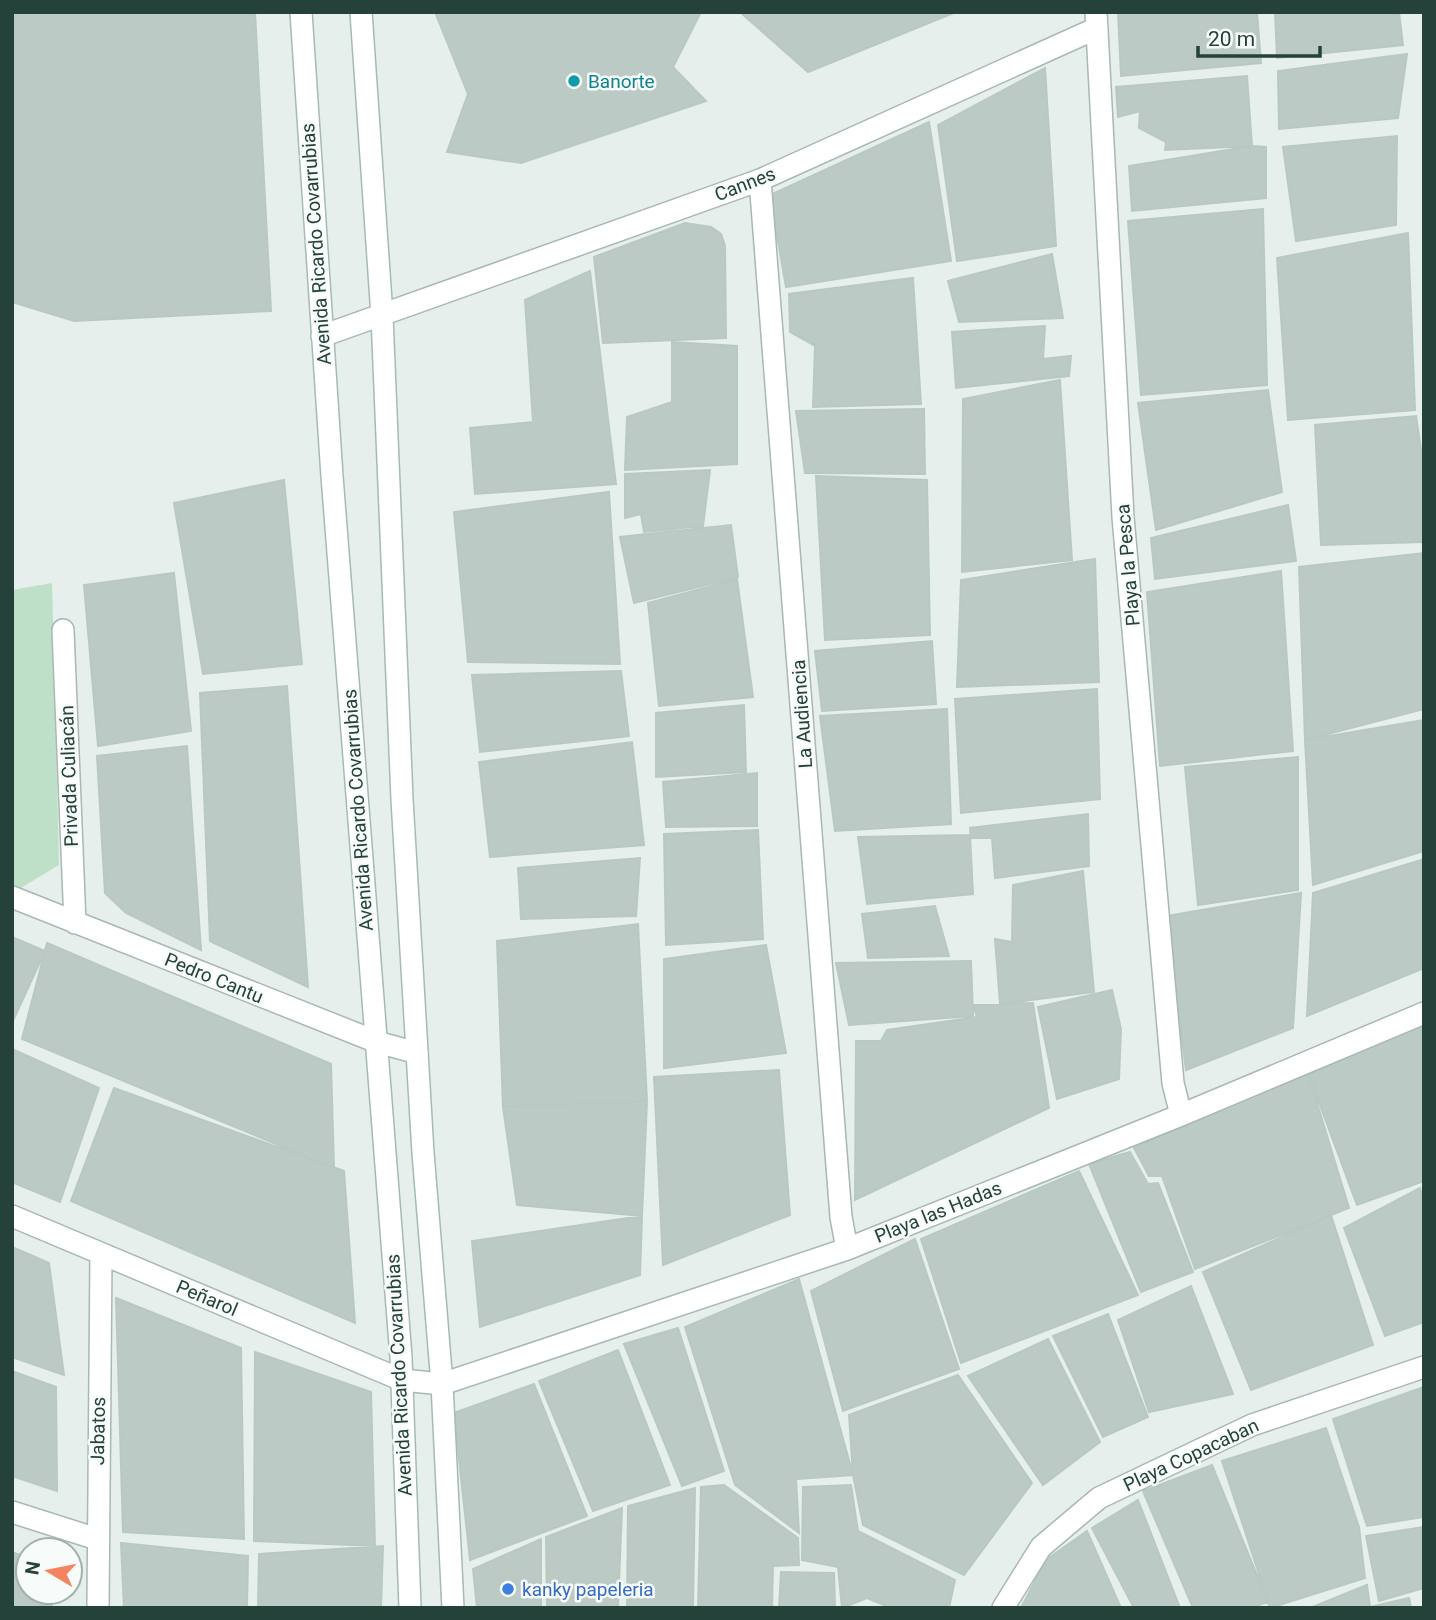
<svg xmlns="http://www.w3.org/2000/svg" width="1436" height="1620" font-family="Roboto,sans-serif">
<rect width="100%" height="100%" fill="#e6efeb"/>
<path fill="#bfe0c8" d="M 52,583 L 59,865 L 19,889 L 12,886 L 12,590 Z"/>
<path fill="#bbcac4" stroke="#b8c9c2" stroke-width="2" d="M 12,12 L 255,12 L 271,311 L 74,321 L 12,302 Z
M 435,12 L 701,12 L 673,67 L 706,101 L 521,163 L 447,152 L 468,94 Z
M 740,12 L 956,12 L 808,72 Z
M 1118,12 L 1257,12 L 1261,63 L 1121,76 Z
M 1275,12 L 1399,12 L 1403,45 L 1277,58 Z
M 1407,54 L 1398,118 L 1279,129 L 1278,71 Z
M 1045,68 L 1056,246 L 957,261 L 938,125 Z
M 1247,76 L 1252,146 L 1165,150 L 1166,142 L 1139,128 L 1140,111 L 1118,117 L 1116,87 Z
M 929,122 L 951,261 L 786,287 L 770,195 Z
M 1397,136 L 1396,225 L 1296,241 L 1283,147 Z
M 1252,146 L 1266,147 L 1266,198 L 1132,211 L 1129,166 Z
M 1263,209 L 1267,385 L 1141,395 L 1128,221 Z
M 685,223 L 711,227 L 721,234 L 725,246 L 726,338 L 603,343 L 594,257 Z
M 1408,233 L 1415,410 L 1288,420 L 1277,258 Z
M 1052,254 L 1063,318 L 959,322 L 948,281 Z
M 590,271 L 616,484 L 475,494 L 470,428 L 533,422 L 525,300 Z
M 913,278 L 921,404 L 813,407 L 815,346 L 790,332 L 789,294 Z
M 1045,326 L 1043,359 L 1071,356 L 1069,376 L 956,388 L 952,332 Z
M 672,342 L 737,346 L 737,464 L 625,470 L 627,417 L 672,402 Z
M 1060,380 L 1072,560 L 962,572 L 963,399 Z
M 1268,390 L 1282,492 L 1156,530 L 1138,403 Z
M 924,409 L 925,474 L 805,473 L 796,411 Z
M 1416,416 L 1424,470 L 1424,542 L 1321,545 L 1315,425 Z
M 710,470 L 703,526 L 644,532 L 641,514 L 625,518 L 625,474 Z
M 816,476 L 927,480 L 930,635 L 825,640 Z
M 284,480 L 302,664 L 203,674 L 174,503 Z
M 609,492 L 620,664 L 468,662 L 454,512 Z
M 1288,505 L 1296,561 L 1155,579 L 1151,538 Z
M 731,525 L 738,577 L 634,603 L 620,537 Z
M 1424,553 L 1424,709 L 1305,740 L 1299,567 Z
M 1095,559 L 1099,682 L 957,687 L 961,580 Z
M 1281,571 L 1293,751 L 1160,766 L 1147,592 Z
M 174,573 L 191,731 L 98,746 L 84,585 Z
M 737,579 L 753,697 L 659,706 L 648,603 Z
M 932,641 L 936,704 L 822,711 L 815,651 Z
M 621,671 L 629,736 L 480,752 L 472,675 Z
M 287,686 L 308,987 L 210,941 L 200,693 Z
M 1097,689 L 1100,799 L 961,813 L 955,699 Z
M 744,705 L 746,772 L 656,777 L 656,713 Z
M 947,709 L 951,824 L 835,831 L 820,716 Z
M 1424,720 L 1424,851 L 1313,885 L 1305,740 Z
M 632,742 L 644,845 L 490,857 L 479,762 Z
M 187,746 L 201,950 L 126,913 L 105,893 L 97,756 Z
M 1298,757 L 1298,890 L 1198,905 L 1185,767 Z
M 757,773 L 757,826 L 666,827 L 663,782 Z
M 1088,814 L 1089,866 L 995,878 L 992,838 L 971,838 L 970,828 Z
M 758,830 L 763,939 L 666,945 L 664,834 Z
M 970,835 L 973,894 L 867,904 L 858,837 Z
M 640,858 L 636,916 L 521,919 L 518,868 Z
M 1424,859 L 1424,968 L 1307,1016 L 1313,893 Z
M 1083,871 L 1094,992 L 1000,1004 L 995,939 L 1012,942 L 1013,885 Z
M 1301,893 L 1293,1028 L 1186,1070 L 1166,916 Z
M 935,906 L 949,956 L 868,958 L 862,914 Z
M 638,924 L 647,1101 L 503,1107 L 497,941 Z
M 12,937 L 45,951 L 12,1023 Z
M 47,943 L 331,1064 L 334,1168 L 22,1039 Z
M 766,945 L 786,1053 L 664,1068 L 664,959 Z
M 971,961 L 973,1016 L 849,1025 L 836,963 Z
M 1112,990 L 1121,1029 L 1119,1079 L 1057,1099 L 1038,1007 Z
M 1033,1003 L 1049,1108 L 855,1200 L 856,1041 L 881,1041 L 887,1030 L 977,1017 L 973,1005 Z
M 1424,1020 L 1424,1181 L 1357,1205 L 1307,1070 Z
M 12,1049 L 99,1088 L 60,1202 L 12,1182 Z
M 779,1070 L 790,1215 L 663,1265 L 654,1077 Z
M 1307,1070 L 1349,1208 L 1195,1269 L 1162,1176 L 1149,1176 L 1134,1148 Z
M 114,1088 L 344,1171 L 355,1323 L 71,1201 Z
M 647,1101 L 642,1216 L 517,1205 L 503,1107 Z
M 1130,1152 L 1148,1184 L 1158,1183 L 1193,1272 L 1141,1292 L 1089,1164 Z
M 1079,1171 L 1138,1295 L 961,1363 L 921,1239 Z
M 1420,1188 L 1424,1203 L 1424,1322 L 1385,1336 L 1344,1228 Z
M 1331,1215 L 1373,1345 L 1251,1390 L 1203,1272 Z
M 642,1216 L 640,1275 L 480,1327 L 472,1241 Z
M 915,1239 L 959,1369 L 843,1411 L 811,1291 Z
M 12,1247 L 49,1263 L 64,1375 L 12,1357 Z
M 799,1279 L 853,1475 L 796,1479 L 799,1533 L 735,1485 L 685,1327 Z
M 1191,1286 L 1233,1394 L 1149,1412 L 1118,1320 Z
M 116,1298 L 241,1348 L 244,1539 L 123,1532 Z
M 1108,1314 L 1148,1417 L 1103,1437 L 1053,1336 Z
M 678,1328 L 724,1471 L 682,1486 L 624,1344 Z
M 1048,1339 L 1100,1442 L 1043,1485 L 968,1376 Z
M 618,1350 L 670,1485 L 593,1511 L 539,1381 Z
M 255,1352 L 371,1392 L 375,1546 L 254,1541 Z
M 12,1371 L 56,1387 L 57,1491 L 12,1476 Z
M 958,1375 L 1032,1483 L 964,1575 L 863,1525 L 853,1475 L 849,1415 Z
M 534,1384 L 587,1516 L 470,1560 L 454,1413 Z
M 1424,1387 L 1424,1517 L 1367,1526 L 1333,1419 Z
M 1326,1428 L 1359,1527 L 1365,1578 L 1270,1608 L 1222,1461 Z
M 1212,1465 L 1268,1602 L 1250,1608 L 1193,1608 L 1143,1491 Z
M 724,1485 L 798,1538 L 799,1565 L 773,1566 L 772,1608 L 698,1608 L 701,1487 Z
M 851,1485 L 858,1531 L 955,1580 L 949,1608 L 891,1608 L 867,1598 L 842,1608 L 838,1567 L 802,1560 L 803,1487 Z
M 695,1488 L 693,1608 L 627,1608 L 628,1506 Z
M 1138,1500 L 1180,1608 L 1134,1608 L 1092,1528 Z
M 622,1508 L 618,1608 L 547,1608 L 546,1537 Z
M 1424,1527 L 1424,1588 L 1379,1601 L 1366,1536 Z
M 1087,1531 L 1121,1608 L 1021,1608 L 1046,1560 Z
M 541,1539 L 541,1608 L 477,1608 L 473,1569 Z
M 121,1543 L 248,1556 L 247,1608 L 124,1608 Z
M 383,1546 L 381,1608 L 258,1608 L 259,1554 Z
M 12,1552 L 28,1558 L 28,1592 L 51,1592 L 52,1608 L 12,1608 Z
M 781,1572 L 834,1573 L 835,1608 L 779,1608 Z
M 1367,1585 L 1370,1607 L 1409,1598 L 1411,1608 L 1310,1608 Z"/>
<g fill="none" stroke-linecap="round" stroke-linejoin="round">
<defs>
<path id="street" d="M 1096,12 L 1123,517 L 1173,1083 L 1181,1115
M 760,180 L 841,1217 L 847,1249
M 322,336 L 760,180 L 1097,28
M 63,630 L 75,923
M 12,897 L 377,1042 L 417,1053
M 12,1216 L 402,1380 L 442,1384 L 847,1249 L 1181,1115 L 1424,1013
M 12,1512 L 97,1539
M 98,1608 L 101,1254
M 1003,1608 L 1041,1547 L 1099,1498 L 1252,1425 L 1424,1367"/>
<path id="secondary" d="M 301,12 L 332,476 L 401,1357 L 410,1608
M 361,12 L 382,316 L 402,799 L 423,1153 L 442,1384 L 453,1608"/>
</defs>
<use href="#street" stroke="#a8b8b2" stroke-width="24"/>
<use href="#secondary" stroke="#a4bbb3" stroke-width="24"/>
<use href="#street" stroke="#fff" stroke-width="21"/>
<use href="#secondary" stroke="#fff" stroke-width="21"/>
</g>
<circle fill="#0f9aa8" stroke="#f7fbf9" stroke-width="2.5" cx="574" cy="81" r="7"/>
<circle fill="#3f7fe0" stroke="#f7fbf9" stroke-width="2.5" cx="508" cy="1589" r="7"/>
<g text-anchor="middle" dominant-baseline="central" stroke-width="5" stroke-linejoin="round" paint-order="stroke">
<g font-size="19" fill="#0d838f" stroke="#f7fbf9" text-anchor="start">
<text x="588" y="81">Banorte</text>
</g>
<g font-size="19" fill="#24423a" stroke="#f7fbf9">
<text transform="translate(745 184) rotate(-21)">Cannes</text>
<text transform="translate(316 244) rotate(-94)">Avenida Ricardo Covarrubias</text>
<text transform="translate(1128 565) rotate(-95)">Playa la Pesca</text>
<text transform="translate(802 714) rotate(-94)">La Audiencia</text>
<text transform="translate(69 776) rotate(-92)">Privada Culiacán</text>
<text transform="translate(358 810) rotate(-94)">Avenida Ricardo Covarrubias</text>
<text transform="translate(214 978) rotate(22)">Pedro Cantu</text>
<text transform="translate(938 1212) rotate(-22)">Playa las Hadas</text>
<text transform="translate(207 1298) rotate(23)">Peñarol</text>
<text transform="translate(399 1375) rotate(-93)">Avenida Ricardo Covarrubias</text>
<text transform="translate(98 1431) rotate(-89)">Jabatos</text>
<text transform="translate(1191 1455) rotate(-25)">Playa Copacaban</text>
</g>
<g font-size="19" fill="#366cbe" stroke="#f7fbf9" text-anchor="start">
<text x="522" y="1589">kanky papeleria</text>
</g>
</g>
<rect width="1436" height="1620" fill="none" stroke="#24423a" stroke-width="28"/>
<g transform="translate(49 1571) rotate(280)"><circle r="33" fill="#f7fbf9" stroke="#a3b1ad" stroke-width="2"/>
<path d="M0-5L12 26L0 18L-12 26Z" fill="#f4845f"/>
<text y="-10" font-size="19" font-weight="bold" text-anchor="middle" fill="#24423a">N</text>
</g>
<path d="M1198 46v10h122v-10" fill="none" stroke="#24423a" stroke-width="3.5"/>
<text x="1208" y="46" font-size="21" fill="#24423a" stroke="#f7fbf9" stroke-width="5" paint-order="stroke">20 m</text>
</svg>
